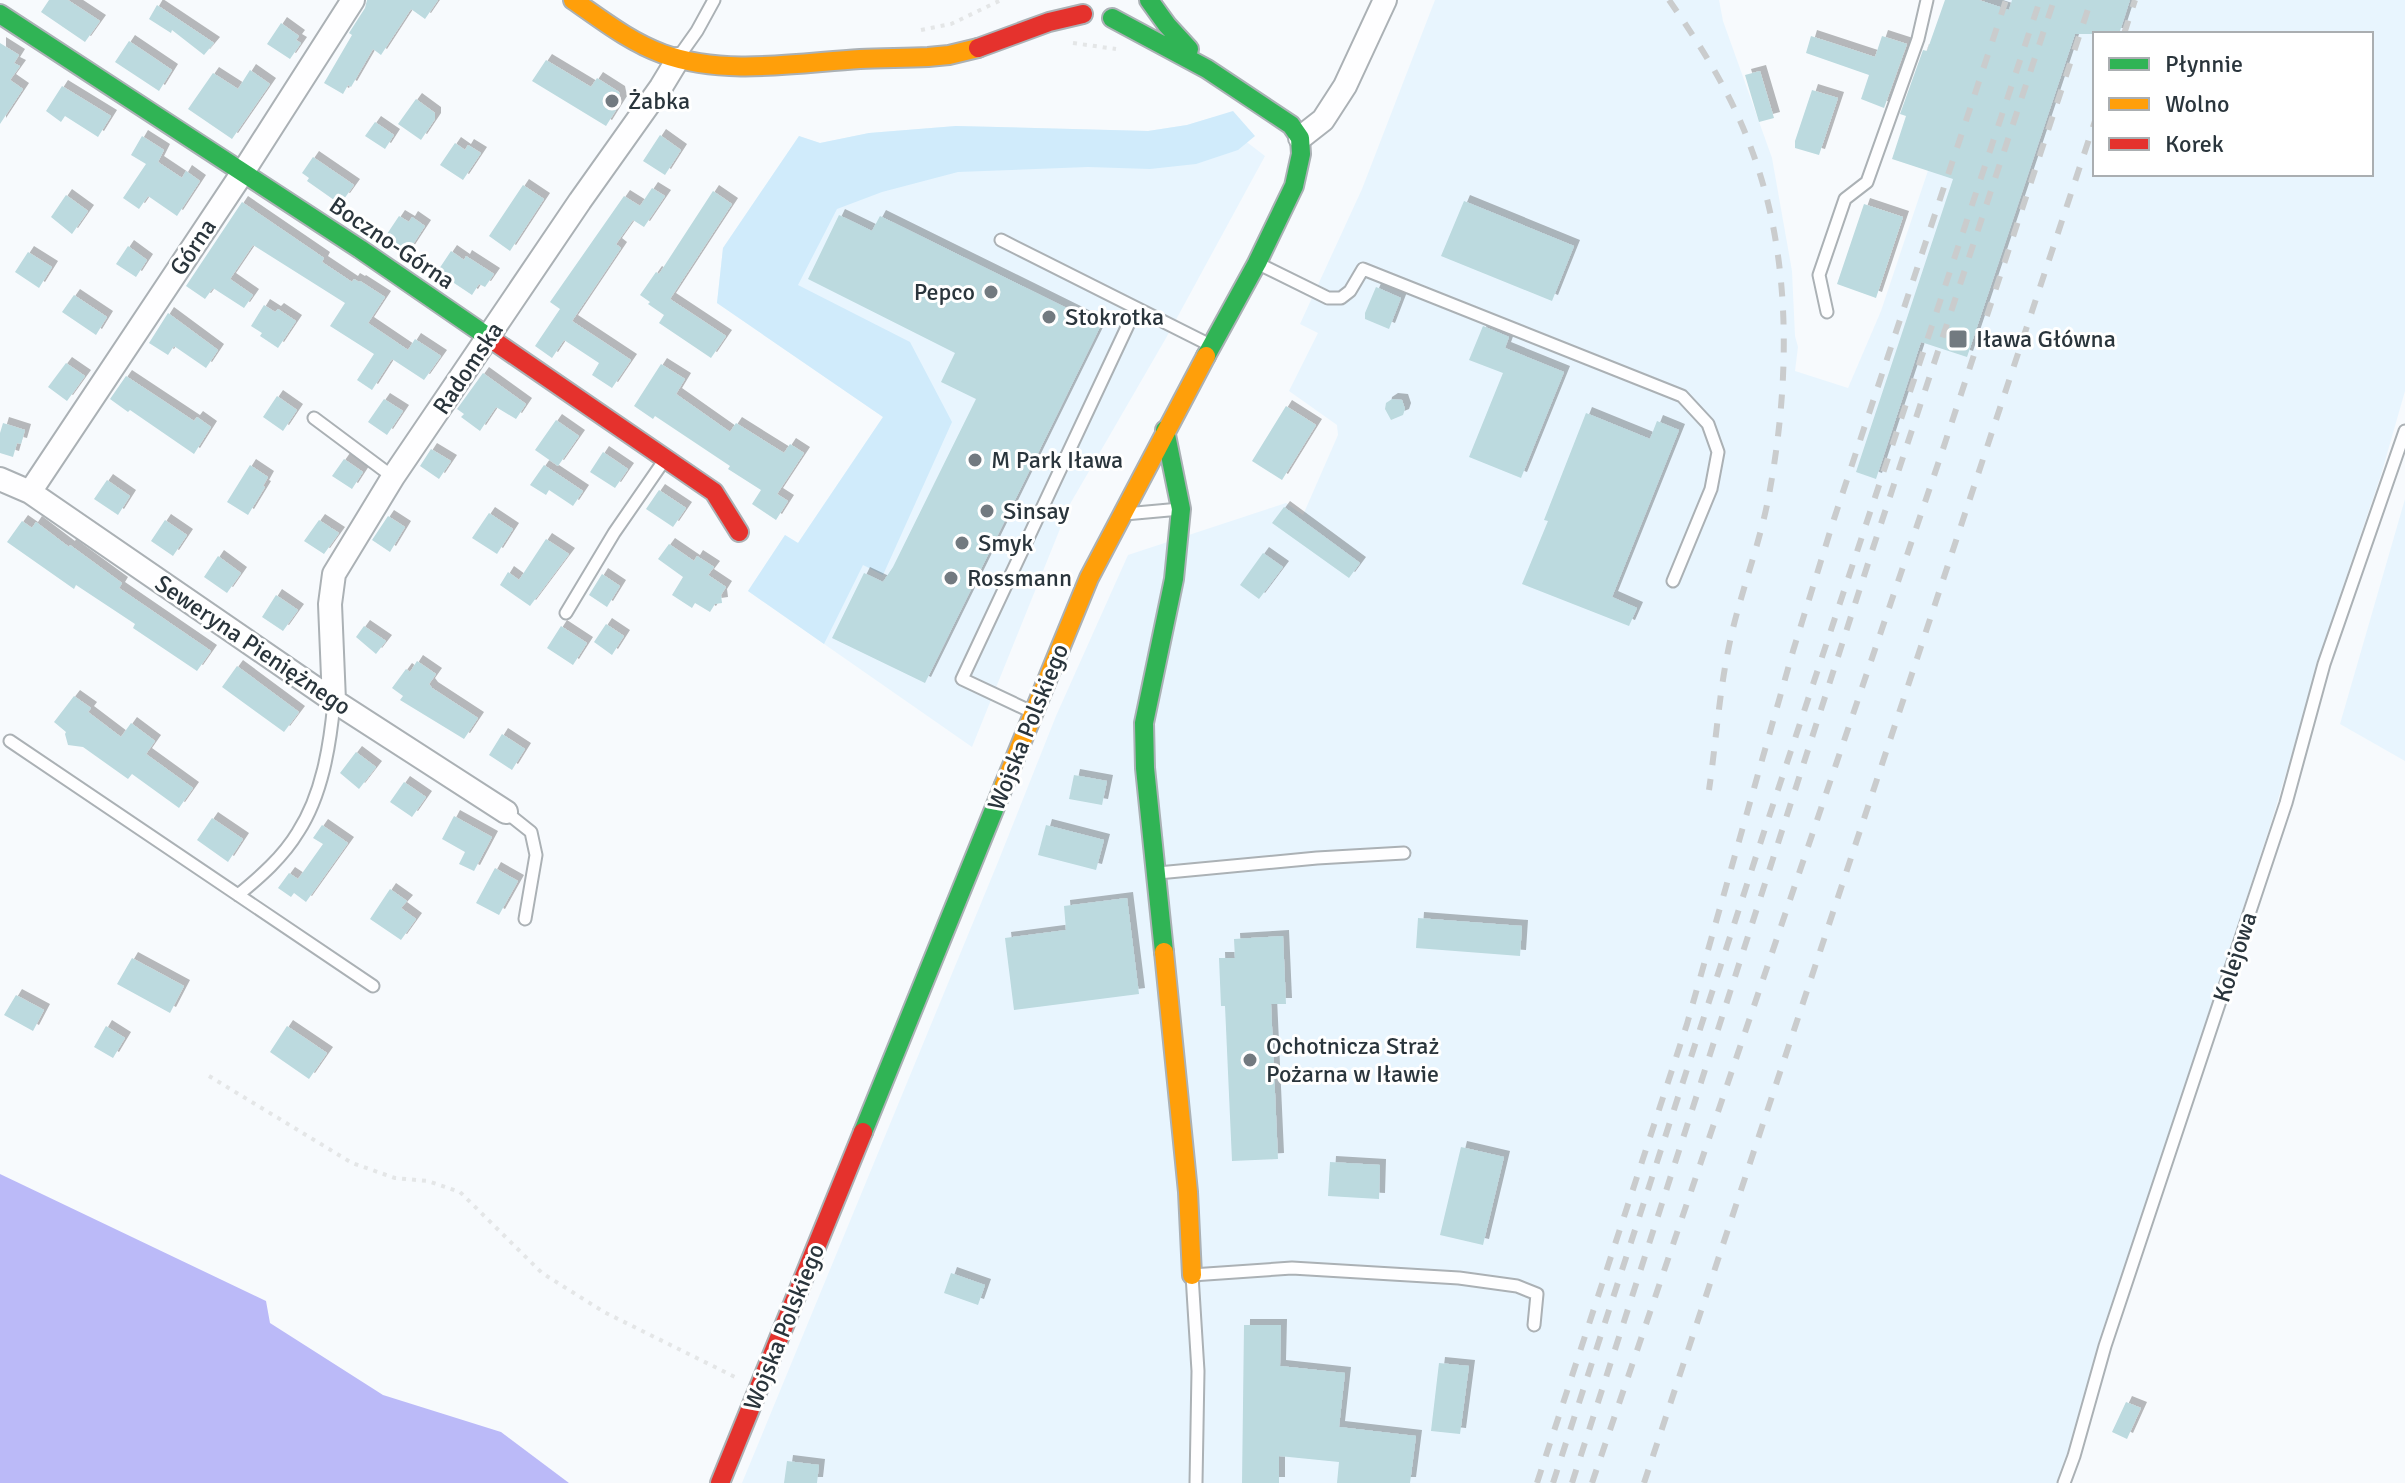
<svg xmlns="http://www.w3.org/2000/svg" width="2405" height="1483" font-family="Signika,sans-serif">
<defs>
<filter id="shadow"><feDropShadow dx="6" dy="-6" stdDeviation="0" flood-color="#0004"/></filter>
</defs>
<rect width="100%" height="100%" fill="#f7fafd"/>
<path fill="#e8f5fe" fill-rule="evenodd" d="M 1435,0 L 1719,0 L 1723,21 L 1772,158 L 1792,271 L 1795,336 L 1798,347 L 1795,371 L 1848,388 L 1881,311 L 1985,0 L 2405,0 L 2405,391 L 2381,475 L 2335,610 L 2271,823 L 2110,1315 L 2061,1483 L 742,1483 L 998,862 L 1056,716 L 1128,555 L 1286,503 L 1303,515 L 1338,435 L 1337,425 L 1289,391 L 1318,333 L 1300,324 L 1362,189 ZM 2095,34 L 2371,34 L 2371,174 L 2095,174 Z
M 1214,117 L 1265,156 L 1166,338 L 1070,504 L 972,747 L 748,591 L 785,535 L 798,543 L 883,417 L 717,303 L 723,248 L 799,136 L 820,143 L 869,133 L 956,126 L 1148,131 L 1187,125 Z
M 2405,499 L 2405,761 L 2340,724 Z"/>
<path fill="#d0ebfb" d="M 1233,111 L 1255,136 L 1238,150 L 1196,164 L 1150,169 L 1088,167 L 958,172 L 882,192 L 837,209 L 798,285 L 910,342 L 952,422 L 883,575 L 863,565 L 824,644 L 748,591 L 785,535 L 798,543 L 883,417 L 717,303 L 723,248 L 799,136 L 820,143 L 869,133 L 956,126 L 1148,131 L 1187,125 Z"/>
<path fill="#bbbaf8" d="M 0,1174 L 266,1301 L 270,1323 L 383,1395 L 501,1432 L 569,1483 L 0,1483 Z"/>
<path fill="#bcdadf" filter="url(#shadow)" d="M 49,0 L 68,0 L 100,21 L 85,42 L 41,12 Z
M 367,0 L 438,0 L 425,19 L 411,9 L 381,55 L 373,49 L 351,87 L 348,85 L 343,94 L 324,83 L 352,35 L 349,33 L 365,8 Z
M 1945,0 L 1979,0 L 2009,10 L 2012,0 L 2130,0 L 2119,34 L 2075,34 L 1967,357 L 1921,342 L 1876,479 L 1856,472 L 1953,179 L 1892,159 L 1906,116 L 1900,114 L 1923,50 L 1927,51 Z
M 157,5 L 214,43 L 204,55 L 172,30 L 171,33 L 149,19 Z
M 281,23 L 299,36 L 296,40 L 301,43 L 290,59 L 267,44 Z
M 1811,36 L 1875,57 L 1882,36 L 1907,44 L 1884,108 L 1861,99 L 1869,75 L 1806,53 Z
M 129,41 L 172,70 L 159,91 L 115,62 Z
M 0,43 L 19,55 L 14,63 L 20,66 L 10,80 L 23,89 L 0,124 Z
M 546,60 L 591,87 L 597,78 L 619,92 L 621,102 L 606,126 L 532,81 Z
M 250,70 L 270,84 L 232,139 L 188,109 L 213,73 L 238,89 Z
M 1760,71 L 1774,118 L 1759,122 L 1745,75 Z
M 62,86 L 111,116 L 98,137 L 65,116 L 61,122 L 46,111 Z
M 1812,90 L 1838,98 L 1819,155 L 1795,148 L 1795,141 Z
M 416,99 L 435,113 L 435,119 L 421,140 L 398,124 Z
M 375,122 L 394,135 L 385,149 L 365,136 Z
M 660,135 L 681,150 L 665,175 L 643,161 Z
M 142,136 L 164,150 L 158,162 L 182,178 L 186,171 L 200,181 L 177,216 L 148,196 L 139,209 L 123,198 L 146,164 L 131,155 Z
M 455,143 L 465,150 L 468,145 L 481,153 L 463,180 L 440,165 Z
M 313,157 L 354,185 L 344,199 L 338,195 L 334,200 L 307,181 L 309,178 L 302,173 Z
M 523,185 L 544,199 L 510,251 L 489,236 Z
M 652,188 L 665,196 L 644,227 L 633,220 L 616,244 L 621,248 L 572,321 L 631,360 L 612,388 L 592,375 L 599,363 L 564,340 L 552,358 L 535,346 L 560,309 L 550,302 L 624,196 L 640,206 Z
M 713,191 L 732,204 L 670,299 L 726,336 L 711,358 L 659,323 L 664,315 L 648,304 L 650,302 L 640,295 L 656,272 L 659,274 Z
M 66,195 L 88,211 L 72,234 L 51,217 Z
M 1464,201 L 1574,246 L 1552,301 L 1441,256 Z
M 242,202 L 324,258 L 322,262 L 352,282 L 354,279 L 359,282 L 360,281 L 385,297 L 368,323 L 408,350 L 415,339 L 441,356 L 424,380 L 392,359 L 372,390 L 357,380 L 374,354 L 330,326 L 345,303 L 253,245 L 230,279 L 253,295 L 244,308 L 213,288 L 205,299 L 186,286 Z
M 1864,204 L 1903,217 L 1876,298 L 1837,284 Z
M 839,215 L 872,231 L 880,216 L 1101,325 L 925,683 L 832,638 L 864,573 L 883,582 L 893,567 L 976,399 L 941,382 L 955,353 L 808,279 Z
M 399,216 L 409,222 L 412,217 L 425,226 L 408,252 L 385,237 Z
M 128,246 L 147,260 L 136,277 L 116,264 Z
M 451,251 L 464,260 L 466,256 L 494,274 L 485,287 L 479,284 L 472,295 L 451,281 L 449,284 L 435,275 Z
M 28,252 L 52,267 L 39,288 L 15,272 Z
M 1376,287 L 1401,298 L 1389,329 L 1365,319 L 1365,313 Z
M 74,295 L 107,317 L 96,335 L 62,312 Z
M 264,305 L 275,312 L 278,309 L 296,321 L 278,348 L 260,336 L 262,333 L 251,326 Z
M 168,313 L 218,350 L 206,368 L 174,346 L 168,355 L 149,343 Z
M 1483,326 L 1509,337 L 1505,348 L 1564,372 L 1521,478 L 1469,457 L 1503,373 L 1469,360 Z
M 66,363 L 85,376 L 67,401 L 48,387 Z
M 661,364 L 685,379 L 676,394 L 730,432 L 736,423 L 784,453 L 790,444 L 804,453 L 777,494 L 788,501 L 776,520 L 752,504 L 761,490 L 728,469 L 730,466 L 655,416 L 653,419 L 634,406 Z
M 483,373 L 526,404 L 516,419 L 496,407 L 480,431 L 461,417 L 464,414 L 457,409 Z
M 126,376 L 194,421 L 197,417 L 211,427 L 194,454 L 130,410 L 128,412 L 110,399 Z
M 277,396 L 297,410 L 283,431 L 263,417 Z
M 384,399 L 403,411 L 387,435 L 368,422 Z
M 1392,399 L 1402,400 L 1405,409 L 1403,415 L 1391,420 L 1385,409 L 1386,403 Z
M 1286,406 L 1316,425 L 1282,480 L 1252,461 Z
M 1586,413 L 1650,439 L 1657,421 L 1679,430 L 1612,597 L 1637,608 L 1629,626 L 1522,584 L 1548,521 L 1544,520 Z
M 556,420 L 579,436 L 558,466 L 535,450 Z
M 3,423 L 25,430 L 21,444 L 17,443 L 13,457 L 0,453 L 0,433 Z
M 431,449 L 451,461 L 439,479 L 420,466 Z
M 603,452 L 628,469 L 615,488 L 590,472 Z
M 344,459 L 363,472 L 352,489 L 332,476 Z
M 250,465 L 268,477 L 263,486 L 265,487 L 248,515 L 227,502 Z
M 544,465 L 583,491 L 573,506 L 549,490 L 546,495 L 530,485 Z
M 107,480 L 130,496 L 118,515 L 94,499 Z
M 659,490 L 686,508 L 673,527 L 646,509 Z
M 1284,507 L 1360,563 L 1349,578 L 1272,523 Z
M 489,513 L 513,529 L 497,554 L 472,538 Z
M 388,516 L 405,527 L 390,552 L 372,540 Z
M 165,520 L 187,535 L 173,556 L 151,541 Z
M 319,520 L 339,533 L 324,554 L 304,541 Z
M 22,521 L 32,528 L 36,522 L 69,547 L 70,545 L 122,583 L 119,588 L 211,651 L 197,671 L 133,628 L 135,624 L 76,585 L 74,589 L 7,542 Z
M 546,539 L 569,554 L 530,606 L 500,585 L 508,572 L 519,580 Z
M 669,544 L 694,561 L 697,556 L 714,567 L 708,575 L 726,587 L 721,595 L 722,603 L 715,604 L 710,612 L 695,603 L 692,608 L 672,595 L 683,577 L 658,559 Z
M 1263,553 L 1283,567 L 1259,599 L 1240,585 Z
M 218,556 L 241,573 L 227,593 L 204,577 Z
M 602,574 L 620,586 L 607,607 L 589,595 Z
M 276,595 L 298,610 L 283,631 L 262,617 Z
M 606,624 L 624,636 L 612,655 L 594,642 Z
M 364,626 L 386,641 L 376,654 L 356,637 Z
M 561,626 L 587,643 L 573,665 L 547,648 Z
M 417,661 L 436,674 L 429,684 L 432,688 L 478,718 L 464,739 L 400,700 L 403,696 L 392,688 L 406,669 L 410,672 Z
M 237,666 L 299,712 L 284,732 L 222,687 Z
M 74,696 L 91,708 L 88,712 L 121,737 L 131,723 L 155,741 L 146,754 L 193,788 L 179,808 L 132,774 L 128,779 L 83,747 L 68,745 L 65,734 L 66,732 L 54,722 Z
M 502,734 L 525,749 L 512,770 L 489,755 Z
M 356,752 L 376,767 L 359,789 L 340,773 Z
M 1074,775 L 1107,781 L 1102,805 L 1069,799 Z
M 404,782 L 426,797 L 412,817 L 390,802 Z
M 454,816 L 492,837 L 474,871 L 459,864 L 465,852 L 442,839 Z
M 212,818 L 243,839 L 228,862 L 197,840 Z
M 322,825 L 348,843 L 306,902 L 294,893 L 291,897 L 278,888 L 289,873 L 298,879 L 323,844 L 313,838 Z
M 1046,825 L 1104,840 L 1096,870 L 1038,855 Z
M 495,868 L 518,881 L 499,915 L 476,903 Z
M 390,889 L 407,901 L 401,908 L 416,919 L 401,940 L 370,919 Z
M 1127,898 L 1139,994 L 1014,1010 L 1005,938 L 1066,930 L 1064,906 Z
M 1418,918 L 1522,926 L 1520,956 L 1416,948 Z
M 1283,936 L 1286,1004 L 1271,1004 L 1278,1159 L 1232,1161 L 1225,1006 L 1221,1006 L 1219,958 L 1235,958 L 1234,939 Z
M 132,958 L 184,986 L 170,1013 L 117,984 Z
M 16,995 L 44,1010 L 33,1031 L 4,1015 Z
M 106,1026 L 125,1038 L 113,1058 L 94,1047 Z
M 287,1026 L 327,1053 L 309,1079 L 270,1052 Z
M 1461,1147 L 1504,1157 L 1483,1245 L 1440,1235 Z
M 1330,1162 L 1380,1165 L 1379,1199 L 1328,1196 Z
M 951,1273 L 985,1285 L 978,1305 L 944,1293 Z
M 1244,1325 L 1281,1325 L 1280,1366 L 1345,1373 L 1339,1427 L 1416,1436 L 1410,1483 L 1337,1483 L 1339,1462 L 1279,1456 L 1279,1483 L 1242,1483 Z
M 1439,1363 L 1469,1366 L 1460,1434 L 1431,1431 Z
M 2126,1402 L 2141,1408 L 2127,1439 L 2112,1432 Z
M 787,1461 L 819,1465 L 817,1483 L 784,1483 Z"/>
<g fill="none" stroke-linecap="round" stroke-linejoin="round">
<defs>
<path id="lane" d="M 680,55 L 697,31 L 714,0
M 1001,240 L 1208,344
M 1261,265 L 1328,298 L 1341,298 L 1350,291 L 1363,269 L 1682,396 L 1708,424 L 1718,452 L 1711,489 L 1673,581
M 1827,312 L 1819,275 L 1845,199 L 1867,182 L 1918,39 L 1927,0
M 314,418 L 393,477
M 1125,514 L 1180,509
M 566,613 L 614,533 L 663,462
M 1032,712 L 962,679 L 1136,308
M 10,741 L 373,986
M 506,812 L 531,832 L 536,855 L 525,919
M 1158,873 L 1317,858 L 1404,853
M 238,895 C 260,877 283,857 298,832 C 322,795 330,746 334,702
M 1196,1483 L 1198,1371 L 1192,1275 L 1292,1268 L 1459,1278 L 1517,1286 L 1537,1294 L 1534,1325
M 2064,1483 L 2074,1456 L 2105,1346 L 2286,803 L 2324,664 L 2405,431"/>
<path id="street" d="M 1300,138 L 1323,120 L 1345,86 L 1385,0
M 0,479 L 30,492 L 334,701 L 506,812
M 30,492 L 243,172 L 353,0
M 334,701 L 330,604 L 334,574 L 393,477 L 580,201 L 661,87 L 678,59"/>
<path id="fast" d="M 1149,0 L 1167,25 L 1189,49
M 0,14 L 360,249 L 491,339
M 1112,18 L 1207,69 L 1291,125 L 1300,138 L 1301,154 L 1294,186 L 1257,263 L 1206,356
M 1164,952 L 1145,768 L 1144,723 L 1174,579 L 1181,509 L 1165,430
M 863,1132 L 1004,785"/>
<path id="slow" d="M 573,0 C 602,20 630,42 663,54 C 725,76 796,63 860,59 C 882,58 905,58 928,57 L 949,55 L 978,48
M 1004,785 L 1089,578 L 1206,356
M 1164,952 L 1188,1192 L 1192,1275"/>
<path id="jam" d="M 978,48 L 1049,22 L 1083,14
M 491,339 L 714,492 L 739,532
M 720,1483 L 863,1132"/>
</defs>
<use href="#lane" stroke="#abb1b5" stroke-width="15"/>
<use href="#street" stroke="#abb1b5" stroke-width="26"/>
<use href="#fast" stroke="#abb1b5" stroke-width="22"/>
<use href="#slow" stroke="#abb1b5" stroke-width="22"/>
<use href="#jam" stroke="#abb1b5" stroke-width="22"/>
<path stroke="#e4e6e7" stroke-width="4" stroke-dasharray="4 6" stroke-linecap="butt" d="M 921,30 L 951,24 L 1001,0
M 1073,43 L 1116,49
M 209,1076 L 352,1163 L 395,1178 L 428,1181 L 460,1192 L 542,1273 L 604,1312 L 735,1377"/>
<use href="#lane" stroke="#fefeff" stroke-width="11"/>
<use href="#street" stroke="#fefeff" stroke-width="22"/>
<use href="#fast" stroke="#30b455" stroke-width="18"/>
<use href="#slow" stroke="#ff9f0a" stroke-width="18"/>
<use href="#jam" stroke="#e5322d" stroke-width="18"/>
<path stroke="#cacccd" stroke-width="6" stroke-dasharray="14 14" stroke-linecap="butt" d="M 1669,0 C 1701,46 1732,95 1751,148 C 1793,259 1790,385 1768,500 C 1758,550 1739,597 1729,646 C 1719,694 1716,742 1709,790
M 2124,34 L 2135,0
M 1537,1483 L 1687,1024 L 1793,651 L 1834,519 L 2006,0
M 1553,1483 L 1762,838 L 2040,0
M 1572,1483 L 1873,548 L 2054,0
M 1592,1483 L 1941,455 L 2091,0
M 1644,1483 L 2095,121"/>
</g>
<g fill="#727a80" stroke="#fff" stroke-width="3">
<circle cx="612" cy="101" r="8"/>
<circle cx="991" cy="292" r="8"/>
<circle cx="1049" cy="317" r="8"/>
<rect x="1948" y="329" width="20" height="20" rx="4"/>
<circle cx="975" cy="460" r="8"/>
<circle cx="987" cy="511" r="8"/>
<circle cx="962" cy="543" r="8"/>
<circle cx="951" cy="578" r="8"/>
<circle cx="1250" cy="1060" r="8"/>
</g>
<g text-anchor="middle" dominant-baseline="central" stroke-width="6" stroke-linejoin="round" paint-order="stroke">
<g font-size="24" fill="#2a353c" stroke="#fff" text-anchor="start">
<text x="628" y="101">Żabka</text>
<text x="975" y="292" text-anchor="end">Pepco</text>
<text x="1065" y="317">Stokrotka</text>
<text x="1976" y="339">Iława Główna</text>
<text x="991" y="460">M Park Iława</text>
<text x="1003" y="511">Sinsay</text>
<text x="978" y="543">Smyk</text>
<text x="967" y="578">Rossmann</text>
<text x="1266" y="1046">Ochotnicza Straż<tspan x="1266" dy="28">Pożarna w Iławie</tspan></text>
</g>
<g font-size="24" fill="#2a353c" stroke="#fff">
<text transform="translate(392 243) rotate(34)">Boczno-Górna</text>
<text transform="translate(193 247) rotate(-56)">Górna</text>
<text transform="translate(468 368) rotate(-56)">Radomska</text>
<text transform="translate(253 645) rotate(34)">Seweryna Pieniężnego</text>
<text transform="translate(1028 727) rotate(-68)">Wojska Polskiego</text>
<text transform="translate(2235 957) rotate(-72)">Kolejowa</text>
<text transform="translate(784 1327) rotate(-68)">Wojska Polskiego</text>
</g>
</g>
<rect x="2093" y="32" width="280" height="144" fill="#ffffff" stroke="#aaaeb1" stroke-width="2"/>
<rect x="2109" y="58" width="40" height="12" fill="#30b455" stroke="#aaaeb1" stroke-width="2"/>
<text x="2165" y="72" font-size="24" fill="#2a353c">Płynnie</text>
<rect x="2109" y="98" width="40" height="12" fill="#ff9f0a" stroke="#aaaeb1" stroke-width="2"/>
<text x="2165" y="112" font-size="24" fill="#2a353c">Wolno</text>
<rect x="2109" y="138" width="40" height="12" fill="#e5322d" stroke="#aaaeb1" stroke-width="2"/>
<text x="2165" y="152" font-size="24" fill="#2a353c">Korek</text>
</svg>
